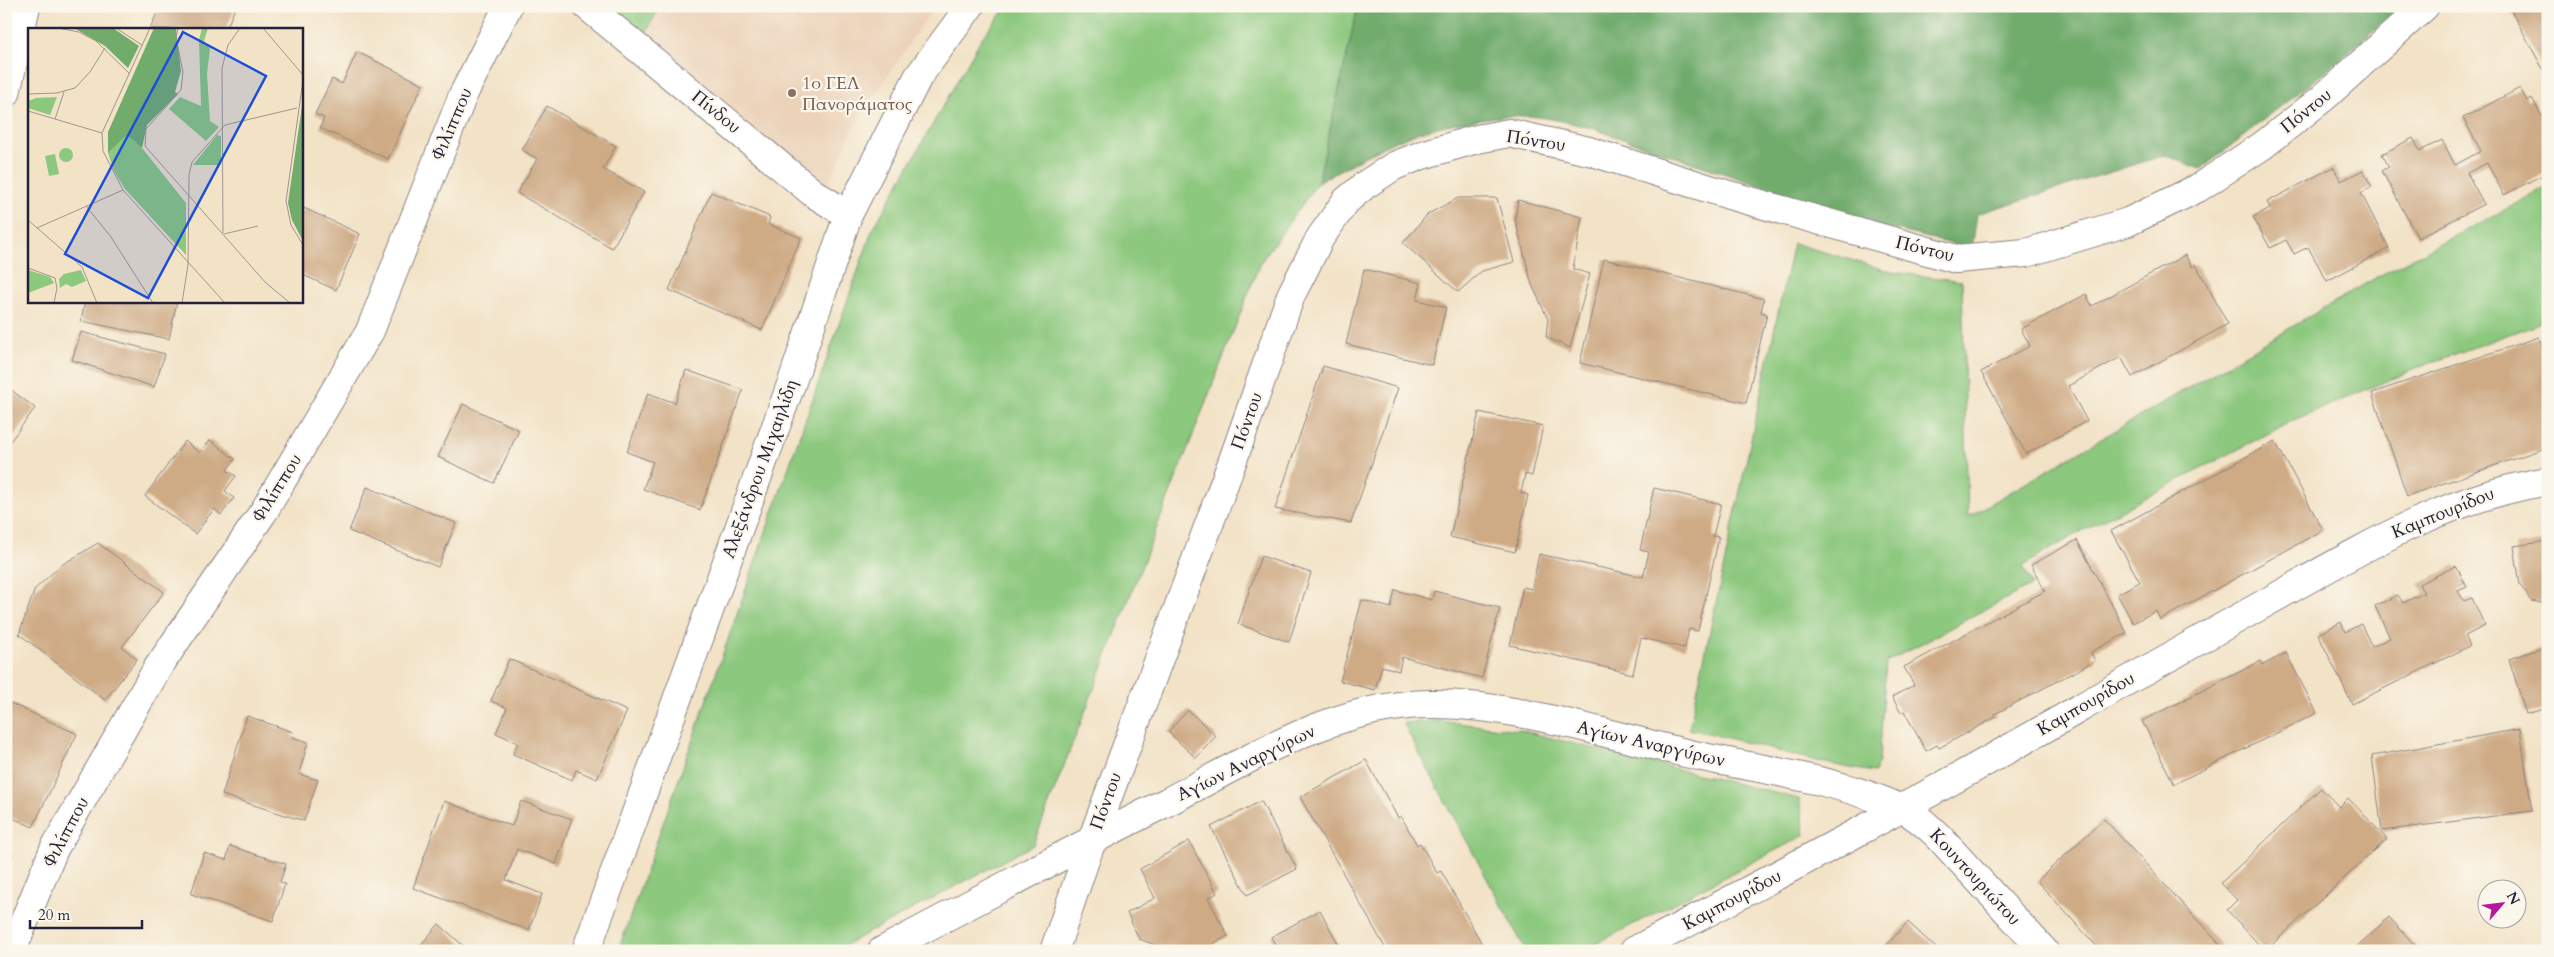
<svg xmlns="http://www.w3.org/2000/svg" width="2554" height="957" font-family="Cardo,serif">
<rect width="100%" height="100%" fill="#fbf7ec"/>
<filter id="ink" filterUnits="userSpaceOnUse"><feTurbulence type="fractalNoise" baseFrequency=".02" numOctaves="2"/><feDisplacementMap in="SourceGraphic" scale="10" xChannelSelector="R" yChannelSelector="G"/><feConvolveMatrix kernelMatrix="1 2 1 2 8 2 1 2 1" color-interpolation-filters="sRGB"/></filter>
<filter id="wash" filterUnits="userSpaceOnUse"><feTurbulence type="fractalNoise" baseFrequency=".0096" numOctaves="4" result="noise"/><feDisplacementMap in="SourceGraphic" scale="20" xChannelSelector="R" yChannelSelector="G"/><feGaussianBlur stdDeviation="1.12" result="paint"/><feColorMatrix in="noise" values="0 0 0 0 0 0 0 0 0 0 0 0 0 0 0 0 0 1.4 0 .05"/><feComposite in="paint" operator="in"/></filter>
<g filter="url(#wash)">
<rect width="100%" height="100%" fill="#f2e2c6"/>
<path fill="#ebd2b8" d="M 606,6 L 934,6 L 852,130 L 826,191 Z"/>
<path fill="#8cc87e" stroke="#57755c" d="M 606,6 L 660,6 L 643,38 Z
M 1007,6 L 1358,6 L 1318,182 L 1260,263 L 1033,845 L 834,951 L 618,951 L 872,231 L 981,39 Z
M 2548,187 L 2548,302 L 2539,323 L 2420,367 L 2296,419 L 2078,533 L 2023,566 L 2032,585 L 1886,662 L 1879,762 L 1874,772 C 1811,763 1751,742 1689,729 L 1793,243 L 1892,272 L 1962,281 L 1968,517 L 2377,277 Z
M 1438,721 L 1519,730 L 1799,799 L 1805,835 L 1582,951 L 1526,951 L 1403,723 Z"/>
<path fill="#71ac6d" stroke="#4a6754" d="M 1358,6 L 2400,6 L 2346,55 L 2201,169 L 2165,155 L 1977,214 L 1972,249 L 1872,224 L 1588,127 C 1565,122 1540,115 1516,116 C 1480,117 1429,126 1396,141 C 1369,153 1344,168 1318,182 Z"/>
<g id="blocks">
<path fill="#ceaa85" d="M 160,6 L 236,6 L 226,29 L 150,29 Z
M 2509,6 L 2548,6 L 2548,74 L 2545,73 Z
M 357,52 L 423,84 L 388,159 L 320,128 L 324,118 L 315,114 L 332,79 L 342,84 Z
M 2520,88 L 2527,101 L 2532,98 L 2548,128 L 2548,172 L 2504,195 L 2487,163 L 2467,173 L 2484,204 L 2418,238 L 2382,171 L 2389,167 L 2382,154 L 2413,138 L 2420,151 L 2442,140 L 2455,165 L 2481,151 L 2463,118 Z
M 547,106 L 616,146 L 603,169 L 644,192 L 612,248 L 517,193 L 537,159 L 522,150 Z
M 2333,167 L 2341,181 L 2363,170 L 2372,187 L 2361,193 L 2389,248 L 2327,281 L 2308,247 L 2294,254 L 2286,240 L 2270,248 L 2253,217 L 2270,208 L 2267,202 Z
M 711,192 L 770,217 L 768,224 L 801,238 L 762,330 L 669,290 Z
M 1458,198 L 1497,198 L 1514,262 L 1482,271 L 1458,292 L 1403,243 L 1428,214 Z
M 1518,200 L 1582,217 L 1573,269 L 1590,274 L 1570,348 L 1546,337 L 1548,319 L 1532,285 L 1515,219 Z
M 304,208 L 360,234 L 336,290 L 301,274 L 301,213 Z
M 2185,255 L 2192,267 L 2196,265 L 2228,324 L 2132,377 L 2121,357 L 2068,386 L 2087,421 L 2026,454 L 1981,372 L 2030,346 L 2021,329 L 2086,294 L 2092,306 Z
M 1604,259 L 1764,299 L 1761,312 L 1767,314 L 1746,403 L 1580,363 Z
M 1364,269 L 1421,283 L 1417,300 L 1446,307 L 1432,365 L 1346,344 Z
M 85,301 L 177,301 L 169,339 L 81,321 Z
M 81,332 L 165,354 L 154,387 L 72,360 Z
M 2539,337 L 2548,363 L 2548,447 L 2407,496 L 2372,393 Z
M 1323,366 L 1398,388 L 1351,523 L 1275,509 Z
M 686,370 L 743,390 L 700,510 L 643,489 L 653,462 L 627,452 L 648,393 L 675,403 Z
M 6,386 L 35,408 L 6,447 Z
M 463,404 L 519,430 L 494,483 L 438,457 Z
M 1479,412 L 1543,426 L 1532,476 L 1525,474 L 1521,493 L 1528,495 L 1515,552 L 1450,537 Z
M 210,440 L 235,459 L 227,470 L 236,476 L 225,491 L 234,498 L 221,515 L 214,509 L 195,534 L 145,496 L 185,441 L 200,453 Z
M 2275,441 L 2323,530 L 2160,620 L 2156,611 L 2133,623 L 2117,594 L 2140,582 L 2111,531 Z
M 367,487 L 456,523 L 438,567 L 349,531 Z
M 1654,488 L 1721,504 L 1713,536 L 1719,537 L 1698,631 L 1689,629 L 1685,648 L 1641,638 L 1633,674 L 1510,645 L 1523,587 L 1532,589 L 1539,554 L 1643,577 L 1649,552 L 1640,550 Z
M 2077,540 L 2127,633 L 2091,652 L 2095,661 L 1995,714 L 1996,717 L 1939,748 L 1937,745 L 1926,751 L 1904,711 L 1901,713 L 1892,697 L 1914,685 L 1904,667 L 2045,591 L 2031,565 Z
M 2548,541 L 2548,604 L 2531,601 L 2520,585 L 2514,546 Z
M 98,543 L 164,592 L 122,647 L 137,659 L 105,700 L 19,634 L 35,589 L 60,566 Z
M 1261,556 L 1311,573 L 1289,642 L 1238,624 Z
M 2456,566 L 2467,587 L 2458,591 L 2464,601 L 2472,598 L 2485,626 L 2465,636 L 2470,646 L 2352,704 L 2318,634 L 2341,622 L 2345,632 L 2361,624 L 2372,647 L 2390,638 L 2375,606 L 2398,595 L 2403,603 L 2424,593 L 2419,584 Z
M 1395,590 L 1432,600 L 1434,591 L 1500,608 L 1482,678 L 1402,657 L 1399,671 L 1382,666 L 1375,690 L 1340,681 L 1362,600 L 1391,608 Z
M 2548,646 L 2548,708 L 2526,714 L 2509,659 Z
M 2286,653 L 2317,713 L 2174,784 L 2142,721 L 2261,661 L 2263,665 Z
M 509,659 L 627,711 L 597,779 L 576,770 L 572,780 L 513,754 L 518,743 L 496,733 L 507,708 L 491,701 Z
M 6,701 L 77,734 L 33,827 L 6,815 Z
M 1188,710 L 1216,736 L 1196,758 L 1168,732 Z
M 247,716 L 293,732 L 292,737 L 308,742 L 299,774 L 318,780 L 304,821 L 222,795 Z
M 2520,729 L 2532,811 L 2382,831 L 2372,756 Z
M 1366,760 L 1398,818 L 1401,816 L 1417,845 L 1420,843 L 1437,873 L 1441,871 L 1486,951 L 1387,951 L 1300,797 Z
M 2321,788 L 2339,807 L 2348,798 L 2387,839 L 2265,951 L 2227,910 L 2237,900 L 2221,883 Z
M 444,801 L 512,826 L 521,801 L 572,819 L 556,864 L 517,849 L 506,880 L 542,894 L 529,930 L 413,888 Z
M 1261,801 L 1297,869 L 1247,895 L 1211,827 Z
M 2104,819 L 2226,951 L 2101,951 L 2037,881 Z
M 1189,841 L 1217,893 L 1208,898 L 1228,936 L 1200,951 L 1172,951 L 1139,939 L 1127,913 L 1155,898 L 1140,869 Z
M 230,846 L 286,864 L 280,882 L 285,884 L 273,921 L 191,894 L 204,853 L 226,860 Z
M 6,851 L 13,855 L 6,867 Z
M 1320,910 L 1342,951 L 1278,951 L 1271,937 Z
M 2389,917 L 2420,951 L 2352,951 Z
M 1908,922 L 1939,951 L 1881,951 Z
M 439,924 L 469,951 L 415,951 Z"/>
</g>
</g>
<g filter="url(#ink)">
<use href="#blocks" fill-opacity="0" stroke="#8a8280" stroke-width="1"/>
<g fill="none" stroke-linecap="round" stroke-linejoin="round">
<defs>
<path id="minor" d="M 587,6 L 813,193 L 848,215
M 6,93 L 26,6
M 12,951 L 54,849 L 157,669 L 264,511 L 370,331 L 463,95 L 508,6
M 586,951 L 793,379 L 848,215 L 918,77 L 970,6
M 882,951 C 976,901 1070,851 1165,803 C 1249,760 1337,702 1435,704 C 1526,705 1615,738 1703,757 C 1769,771 1840,780 1902,809 C 1916,815 1927,826 1938,836 L 2044,951
M 1054,951 L 1092,840 L 1234,457 L 1291,295 L 1320,238 L 1346,201 L 1365,185 L 1394,166 L 1422,155 L 1477,139 L 1509,133 L 1589,151 L 1729,195 L 1956,259 L 2026,253 L 2128,222 L 2198,188 L 2262,146 L 2323,98 L 2425,6
M 1634,951 C 1782,873 1930,795 2075,711 C 2142,672 2210,634 2278,596 C 2365,547 2448,497 2548,481"/>
</defs>
<use href="#minor" stroke="#8a8280" stroke-width="30"/>
<use href="#minor" stroke="#fff" stroke-width="28"/>
</g>
</g>
<circle fill="#8d6e63" stroke="#fbf7ec" stroke-width="2" cx="792" cy="93" r="5"/>
<g text-anchor="middle" dominant-baseline="central" stroke-width="4.5" stroke-linejoin="round" paint-order="stroke">
<g font-size="18" fill="#785e54" stroke="#fbf7ec" text-anchor="start">
<text x="802" y="83">1ο ΓΕΛ<tspan x="802" dy="21">Πανοράματος</tspan></text>
</g>
<g font-size="18" fill="#22223b" stroke="#fbf7ec">
<text transform="translate(2306 111) rotate(-39)">Πόντου</text>
<text transform="translate(716 112) rotate(39)">Πίνδου</text>
<text transform="translate(452 124) rotate(-67)">Φιλίππου</text>
<text transform="translate(1536 141) rotate(9)">Πόντου</text>
<text transform="translate(1925 249) rotate(14)">Πόντου</text>
<text transform="translate(1247 421) rotate(-70)">Πόντου</text>
<text transform="translate(760 469) rotate(-70)">Aλεξάνδρου Mιχαηλίδη</text>
<text transform="translate(277 488) rotate(-58)">Φιλίππου</text>
<text transform="translate(2443 513) rotate(-22)">Καμπουρίδου</text>
<text transform="translate(2086 704) rotate(-30)">Καμπουρίδου</text>
<text transform="translate(1651 744) rotate(13)">Αγίων Αναργύρων</text>
<text transform="translate(1246 763) rotate(-26)">Αγίων Αναργύρων</text>
<text transform="translate(1106 801) rotate(-70)">Πόντου</text>
<text transform="translate(66 832) rotate(-62)">Φιλίππου</text>
<text transform="translate(1975 877) rotate(47)">Κουντουριώτου</text>
<text transform="translate(1732 900) rotate(-28)">Καμπουρίδου</text>
</g>
</g>
<g transform="translate(28 28)">
<rect width="275" height="275" fill="#f2e2c6"/>
<path d="M 174,0 L 180,0 L 176,13 L 182,20 L 179,46 L 182,93 L 191,99 L 178,113 L 141,81 L 152,69 L 173,78 L 171,12 ZM 8,70 L 29,69 L 22,87 L 0,80 L 0,73 ZM 99,107 L 114,120 L 158,175 L 158,227 L 97,161 L 86,143 L 80,125 ZM 189,107 L 193,108 L 193,137 L 165,137 ZM31 127a7 7 0 1 1 14 0a7 7 0 1 1-14 0ZM 27,126 L 31,146 L 21,148 L 17,128 ZM 0,242 L 22,249 L 26,255 L 0,265 ZM 53,242 L 58,253 L 44,259 L 38,256 L 32,260 L 31,251 L 36,246 Z" fill="#8cc87e"/>
<path d="M 46,0 L 85,0 L 111,18 L 100,40 L 77,18 ZM 126,0 L 148,0 L 153,43 L 147,64 L 150,66 L 119,97 L 114,120 L 99,107 L 80,125 L 80,104 ZM 275,71 L 275,213 L 264,192 L 260,175 Z" fill="#71ac6d"/>
<path fill="none" stroke="#9f958e" stroke-width="1" d="M 30,0 L 51,4 L 68,13 L 102,46M 88,0 L 114,17M 122,0 L 74,105 L 75,123 L 95,162 L 197,275M 150,0 L 148,10 L 155,44 L 153,62 L 118,101 L 117,118 L 237,254 L 262,275M 235,0 L 275,47M 275,52 L 258,173 L 263,197 L 275,217M 0,66 L 29,65 L 47,60 L 62,44 L 77,20M 0,83 L 74,105M 27,91 L 36,64M 58,178 L 83,209 L 125,275M 0,192 L 54,239 L 69,275M 9,200 L 95,162M 195,205 L 194,40 L 200,17 L 212,0M 196,206 L 230,198M 0,240 L 27,250 L 29,260 L 26,275M 154,275 L 160,237 L 161,147 L 164,134 L 197,97 L 269,80"/>
<path fill="#1d4ed8" fill-opacity="0.15" stroke="#1d4ed8" stroke-width="2.5" d="M 155,4 L 238,48 L 120,270 L 37,226 Z"/>
<rect width="275" height="275" fill="none" stroke="#22223b" stroke-width="2.5"/>
</g>
<rect width="2554" height="957" fill="none" stroke="#fbf7ec" stroke-width="25"/>
<g transform="translate(2502 904) rotate(62)"><circle r="24" fill="#fbf7ec" stroke="#a4a2a5"/>
<path d="M0-4L9 19L0 12L-9 19Z" fill="#b5179e"/>
<text y="-8" font-size="14" font-weight="bold" text-anchor="middle" fill="#22223b">N</text>
</g>
<path d="M30 920v8h112v-8" fill="none" stroke="#22223b" stroke-width="2.5"/>
<text x="38" y="920" font-size="15" fill="#22223b" stroke="#fbf7ec" stroke-width="4" paint-order="stroke">20 m</text>
</svg>
